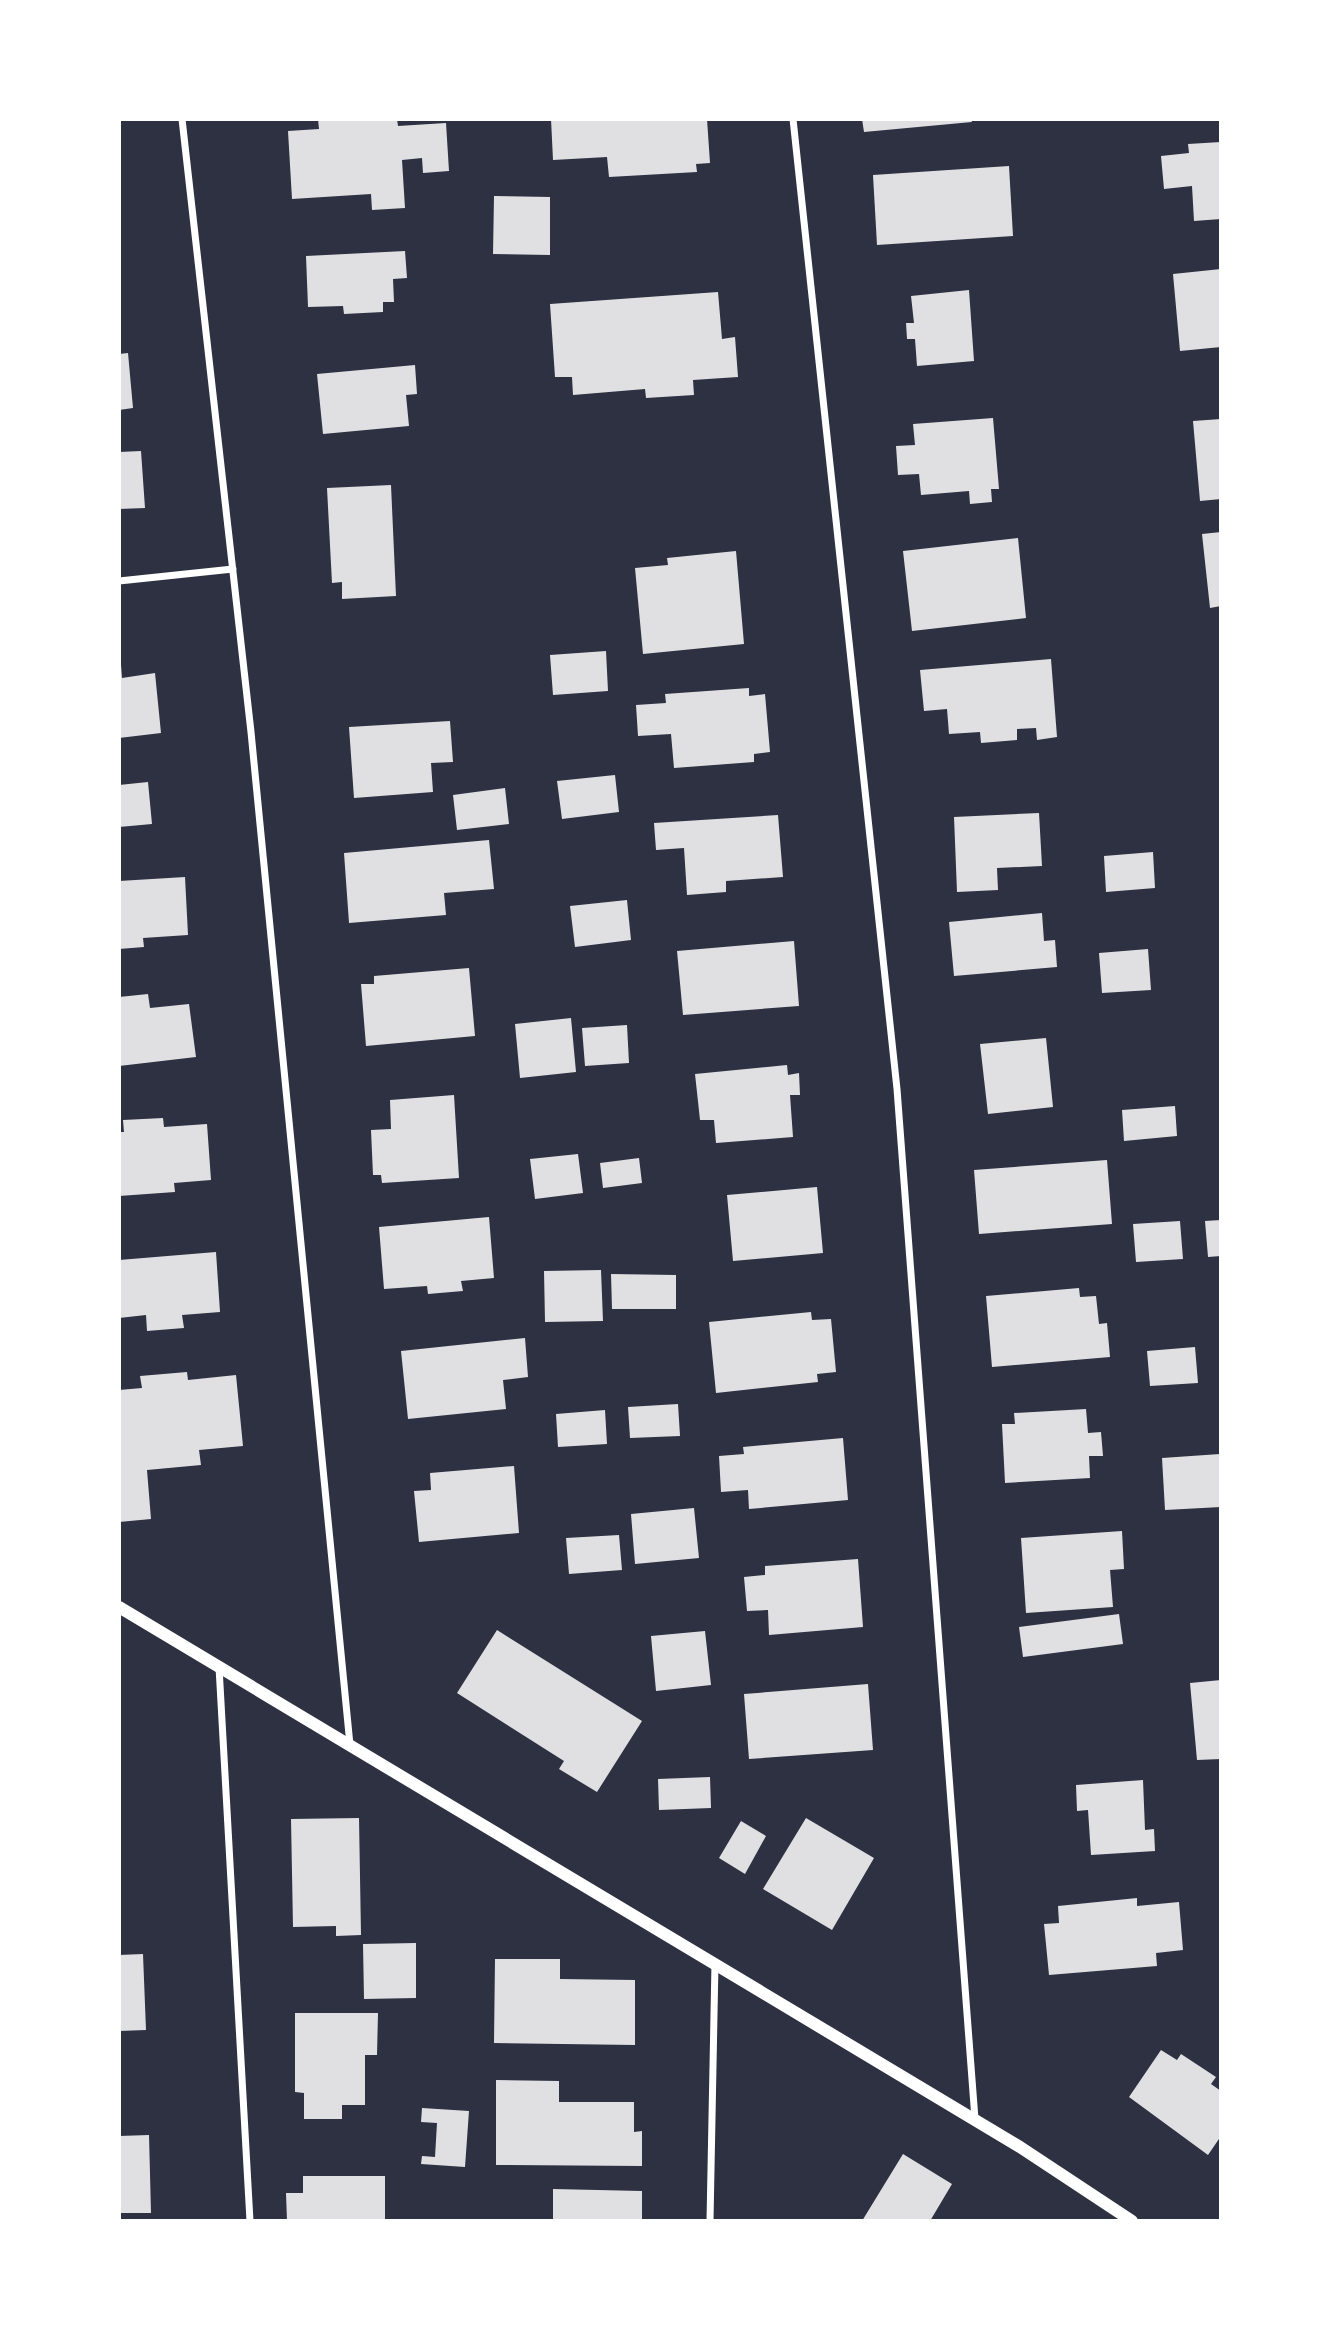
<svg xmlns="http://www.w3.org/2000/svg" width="1340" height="2340" font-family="Barlow,sans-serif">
<rect width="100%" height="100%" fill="#2d3142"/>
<path fill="#e0e0e3" d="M 318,119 L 397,119 L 398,126 L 446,123 L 449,171 L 423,173 L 422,158 L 402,160 L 405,208 L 372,210 L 371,194 L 292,199 L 288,131 L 319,129 Z
M 551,119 L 707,119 L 710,163 L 696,164 L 697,172 L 609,177 L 607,157 L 553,160 Z
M 862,119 L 971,119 L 972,122 L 864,132 Z
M 1221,142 L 1221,219 L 1194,221 L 1192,186 L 1164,189 L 1161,156 L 1189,153 L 1188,144 Z
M 1009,166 L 1013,236 L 877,245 L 873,175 Z
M 494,196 L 550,197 L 550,255 L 493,254 Z
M 405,251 L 407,278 L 393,279 L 394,302 L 383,302 L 383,312 L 344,314 L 343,306 L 308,307 L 306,256 Z
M 1221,269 L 1221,347 L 1180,351 L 1173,274 Z
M 969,290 L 974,361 L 917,366 L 915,339 L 907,339 L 906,323 L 914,323 L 911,296 Z
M 718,292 L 722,339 L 735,337 L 738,377 L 693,380 L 694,395 L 646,398 L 645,389 L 573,395 L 572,377 L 555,377 L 550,304 Z
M 128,353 L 133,408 L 119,410 L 119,354 Z
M 415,365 L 417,394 L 406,395 L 409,426 L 323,434 L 317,374 Z
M 993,418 L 999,489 L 991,489 L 992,502 L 970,504 L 969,491 L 921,495 L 919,474 L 898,475 L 896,446 L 915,445 L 913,424 Z
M 1221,419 L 1221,499 L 1200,501 L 1193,421 Z
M 141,451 L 145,508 L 119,509 L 119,452 Z
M 391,485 L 396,596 L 342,599 L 342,582 L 332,583 L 327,488 Z
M 1221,532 L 1221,606 L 1210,608 L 1202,534 Z
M 1018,538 L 1026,618 L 912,631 L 903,551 Z
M 736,551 L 744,644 L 643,654 L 635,568 L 668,565 L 667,558 Z
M 606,651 L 608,691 L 553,695 L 550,655 Z
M 1051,659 L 1057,737 L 1037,740 L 1036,728 L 1017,729 L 1017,740 L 981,743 L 980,732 L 949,734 L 947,709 L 924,711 L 920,670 Z
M 119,665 L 121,665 L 122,678 L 155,673 L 161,733 L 119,738 Z
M 749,688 L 749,696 L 765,694 L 770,752 L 754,754 L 754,762 L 674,768 L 671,734 L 638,736 L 636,705 L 666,703 L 665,694 Z
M 450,721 L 453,762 L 431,763 L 433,792 L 354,798 L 349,727 Z
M 615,775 L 619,812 L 562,819 L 557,781 Z
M 148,782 L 152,824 L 119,827 L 119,785 Z
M 505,788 L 509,824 L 457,830 L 453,795 Z
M 1039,813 L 1042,866 L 997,868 L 998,890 L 957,892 L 954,817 Z
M 778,815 L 783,877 L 726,881 L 726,892 L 687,895 L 684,848 L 656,850 L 654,823 Z
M 489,840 L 494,889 L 444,893 L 446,915 L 349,923 L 344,853 Z
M 1153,852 L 1155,888 L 1106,892 L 1104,856 Z
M 185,877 L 188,935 L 143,938 L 144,947 L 119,949 L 119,881 Z
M 627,900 L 631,940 L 575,947 L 570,906 Z
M 1042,913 L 1044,941 L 1055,940 L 1057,967 L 954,976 L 949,922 Z
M 794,941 L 799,1006 L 683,1015 L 677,951 Z
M 1148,949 L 1151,990 L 1102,993 L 1099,953 Z
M 469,968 L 475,1036 L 366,1046 L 361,984 L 374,984 L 374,976 Z
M 148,994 L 150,1008 L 189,1004 L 196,1057 L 119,1066 L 119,997 Z
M 571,1018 L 576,1072 L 520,1078 L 515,1024 Z
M 627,1025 L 629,1063 L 585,1066 L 582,1028 Z
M 1046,1038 L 1053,1107 L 988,1114 L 980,1044 Z
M 787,1065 L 788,1075 L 799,1073 L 800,1095 L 790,1095 L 793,1137 L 716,1143 L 714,1120 L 700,1120 L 695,1074 Z
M 454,1095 L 459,1178 L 382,1183 L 381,1175 L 373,1175 L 371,1130 L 391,1129 L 390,1100 Z
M 1175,1106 L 1177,1136 L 1124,1141 L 1122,1110 Z
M 163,1118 L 164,1127 L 207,1124 L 211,1180 L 174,1183 L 175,1192 L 119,1196 L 119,1132 L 124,1132 L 123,1120 Z
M 578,1154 L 583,1193 L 535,1199 L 530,1159 Z
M 639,1158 L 642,1183 L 603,1188 L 600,1163 Z
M 1107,1160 L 1112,1224 L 979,1234 L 974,1170 Z
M 817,1187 L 823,1253 L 733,1261 L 727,1195 Z
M 489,1217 L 494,1278 L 461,1281 L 463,1291 L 428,1294 L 427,1286 L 384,1289 L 379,1227 Z
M 1221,1220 L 1221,1256 L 1208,1257 L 1205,1221 Z
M 1180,1221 L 1183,1259 L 1136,1262 L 1133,1224 Z
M 216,1252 L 220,1312 L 182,1315 L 184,1328 L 147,1331 L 146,1315 L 119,1318 L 119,1260 Z
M 601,1270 L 603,1321 L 545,1322 L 544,1271 Z
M 611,1274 L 676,1275 L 676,1309 L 612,1309 Z
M 1079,1288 L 1080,1297 L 1096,1296 L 1099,1324 L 1107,1323 L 1110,1357 L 992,1367 L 986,1296 Z
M 811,1312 L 812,1320 L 831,1319 L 836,1372 L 817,1374 L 818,1382 L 716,1393 L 709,1322 Z
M 525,1338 L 528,1377 L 503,1380 L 506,1409 L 408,1419 L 401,1351 Z
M 1195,1347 L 1198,1383 L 1150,1386 L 1147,1351 Z
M 187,1372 L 188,1380 L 236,1375 L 243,1446 L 199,1450 L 201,1465 L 147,1470 L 151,1519 L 119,1522 L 119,1390 L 142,1388 L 140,1376 Z
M 678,1404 L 680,1436 L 630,1438 L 628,1407 Z
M 1086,1409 L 1088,1433 L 1101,1432 L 1103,1456 L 1089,1456 L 1090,1478 L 1005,1483 L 1002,1424 L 1015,1424 L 1014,1413 Z
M 605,1410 L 607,1444 L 558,1447 L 556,1414 Z
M 843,1438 L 848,1500 L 749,1509 L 748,1490 L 721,1492 L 719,1456 L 744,1454 L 743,1447 Z
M 1220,1454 L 1221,1507 L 1165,1510 L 1162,1458 Z
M 514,1466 L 519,1533 L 419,1542 L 414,1491 L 431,1490 L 430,1473 Z
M 694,1508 L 699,1558 L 635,1564 L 631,1514 Z
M 1122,1531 L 1124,1569 L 1110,1570 L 1113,1607 L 1026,1613 L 1021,1538 Z
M 619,1535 L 622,1570 L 569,1574 L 566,1538 Z
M 858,1559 L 863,1627 L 769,1635 L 768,1610 L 747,1611 L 744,1577 L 765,1575 L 765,1566 Z
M 1119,1614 L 1123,1644 L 1023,1657 L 1019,1627 Z
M 497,1630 L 642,1721 L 597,1792 L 559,1769 L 564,1761 L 457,1693 Z
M 705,1631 L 711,1685 L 656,1691 L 651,1636 Z
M 1221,1680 L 1221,1759 L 1197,1760 L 1190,1683 Z
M 868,1684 L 873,1750 L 749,1759 L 744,1694 Z
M 710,1777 L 711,1808 L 659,1810 L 658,1779 Z
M 1143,1780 L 1145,1830 L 1154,1829 L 1155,1851 L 1091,1855 L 1088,1810 L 1077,1811 L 1076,1785 Z
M 359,1818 L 361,1935 L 336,1936 L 336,1926 L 293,1927 L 291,1819 Z
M 806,1818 L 874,1858 L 832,1930 L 763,1889 Z
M 741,1821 L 766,1836 L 745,1874 L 719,1858 Z
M 1137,1898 L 1137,1906 L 1179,1902 L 1183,1950 L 1156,1953 L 1157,1966 L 1049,1975 L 1044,1924 L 1059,1923 L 1058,1906 Z
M 416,1943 L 416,1998 L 364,1999 L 363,1944 Z
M 143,1954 L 146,2030 L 119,2031 L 119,1955 Z
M 495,1959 L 560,1959 L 560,1979 L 635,1980 L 635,2045 L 494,2043 Z
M 295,2013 L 378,2013 L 377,2055 L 365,2055 L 365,2105 L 342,2105 L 342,2119 L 304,2119 L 304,2093 L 295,2092 Z
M 1161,2050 L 1177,2060 L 1181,2054 L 1216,2077 L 1211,2084 L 1221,2091 L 1221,2136 L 1208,2155 L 1129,2097 Z
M 496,2080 L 559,2081 L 559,2102 L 634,2102 L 634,2132 L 642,2131 L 642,2166 L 496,2165 Z
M 422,2108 L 469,2111 L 465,2167 L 421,2164 L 422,2156 L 435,2157 L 437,2123 L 421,2122 Z
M 149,2135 L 151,2213 L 119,2213 L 119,2136 Z
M 903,2154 L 952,2184 L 930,2221 L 862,2221 Z
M 303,2176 L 385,2176 L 385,2221 L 287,2221 L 286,2193 L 303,2193 Z
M 553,2189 L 642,2191 L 642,2221 L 553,2221 Z"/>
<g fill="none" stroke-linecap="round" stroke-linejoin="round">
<path stroke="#fff" stroke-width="7" d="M 182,119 L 251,732 L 350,1745
M 793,119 L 897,1089 L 975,2119
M 119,581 L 233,569
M 219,1667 L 250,2221
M 710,2221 L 715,1963"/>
<path stroke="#fff" stroke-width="12" d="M 119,1607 L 1020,2147 L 1132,2221"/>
</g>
<rect width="1340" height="2340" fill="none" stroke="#ffffff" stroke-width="242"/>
</svg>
